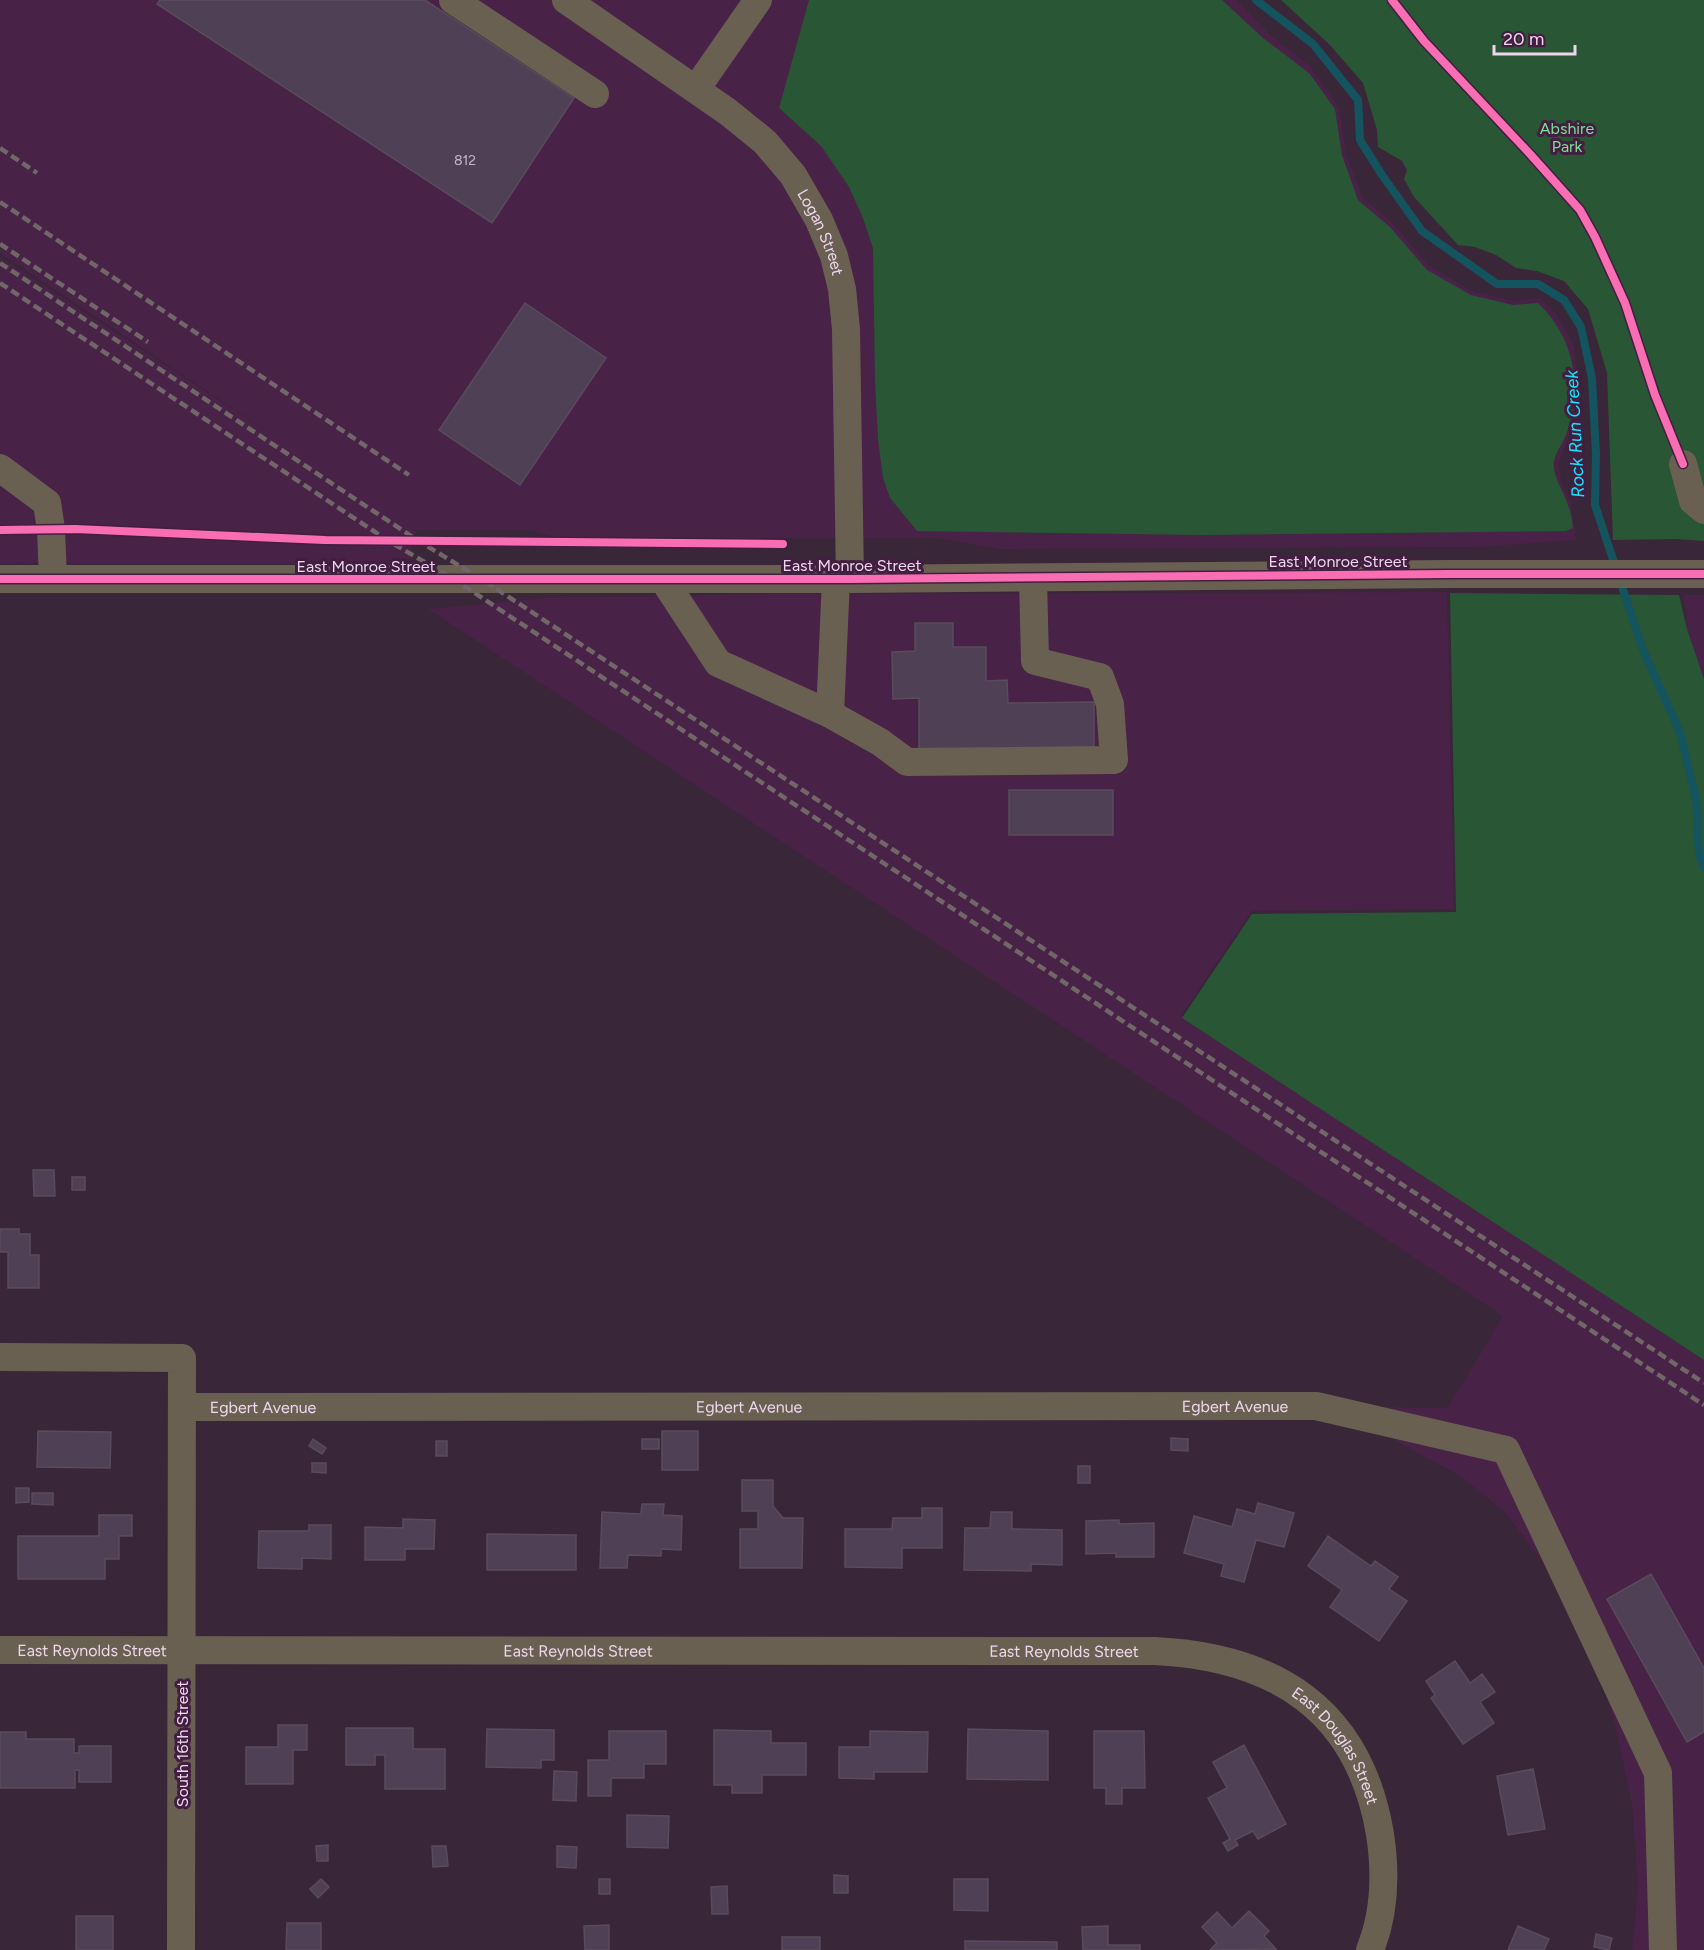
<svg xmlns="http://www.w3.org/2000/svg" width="1704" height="1950" font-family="Figtree,sans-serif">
<rect width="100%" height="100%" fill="#3a2639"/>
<path fill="#482247" d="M 0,0 L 1236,0 L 1272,37 L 1310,66 L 1339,108 L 1346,155 L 1363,198 L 1393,223 L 1429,266 L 1472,291 L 1514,301 L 1540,298 L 1556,314 L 1573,343 L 1580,389 L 1569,436 L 1558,464 L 1562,483 L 1571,503 L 1576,540 L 1476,547 L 998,549 L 939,538 L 562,539 L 528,530 L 416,530 L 408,564 L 0,563 L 0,257 L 285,443 L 0,253 Z
M 1447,592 L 1454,909 L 1252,911 L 1181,1015 L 1704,1359 L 1704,1950 L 1632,1950 L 1638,1887 L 1632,1804 L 1615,1724 L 1592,1649 L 1553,1576 L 1506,1513 L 1460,1476 L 1363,1423 L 1316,1406 L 1448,1408 L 1503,1316 L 428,609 L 545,598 L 771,594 Z
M 1684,595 L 1704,595 L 1704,679 L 1687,629 Z"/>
<path fill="#295634" d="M 809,0 L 1222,0 L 1262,37 L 1309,73 L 1335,109 L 1342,155 L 1358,200 L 1390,227 L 1427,270 L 1471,295 L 1513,305 L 1538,303 C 1575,338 1583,387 1566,435 C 1563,443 1556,452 1554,461 C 1552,477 1564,491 1568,505 C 1571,512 1572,520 1573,528 L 1566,531 L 1203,535 L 917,531 L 890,498 L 883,478 L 878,439 L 875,381 L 873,248 L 863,218 L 849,187 L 821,146 L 779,108 Z
M 1281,0 L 1704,0 L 1704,541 L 1676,539 L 1613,540 L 1607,373 L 1588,309 L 1564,281 L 1537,271 L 1516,268 L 1496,255 L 1475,247 L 1458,245 L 1414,197 L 1404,179 L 1407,170 L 1402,161 L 1378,147 L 1377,130 L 1363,83 L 1329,44 Z
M 1450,593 L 1679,595 L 1687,629 L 1704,679 L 1704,1360 L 1182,1018 L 1252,914 L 1456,912 Z"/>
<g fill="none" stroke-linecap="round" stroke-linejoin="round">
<path stroke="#14545f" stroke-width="8" d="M 1256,0 L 1313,44 L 1358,100 L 1360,140 L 1382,175 L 1422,231 L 1497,284 L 1538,284 L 1564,300 L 1581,327 L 1592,378 L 1596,454 L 1595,505 L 1643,650 L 1680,732 L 1696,799 L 1699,854 L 1704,868"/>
</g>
<path fill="#504055" stroke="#594b5c" stroke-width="1.5" d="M 160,0 L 425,0 L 574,98 L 492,223 L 157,4 Z
M 525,303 L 606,358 L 520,485 L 439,430 Z
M 915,623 L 953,623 L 953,647 L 986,647 L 986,681 L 1007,680 L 1008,703 L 1094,702 L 1094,748 L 919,750 L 919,698 L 893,699 L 892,652 L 915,651 Z
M 1009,790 L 1113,790 L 1113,835 L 1009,835 Z
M 33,1170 L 54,1170 L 55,1196 L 34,1196 Z
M 72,1177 L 85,1177 L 85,1190 L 72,1190 Z
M 0,1229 L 19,1229 L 19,1234 L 30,1234 L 30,1255 L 39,1255 L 39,1288 L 8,1288 L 8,1252 L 0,1252 Z
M 38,1431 L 111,1432 L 110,1468 L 37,1467 Z
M 662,1431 L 698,1431 L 698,1470 L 662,1470 Z
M 1171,1438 L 1188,1439 L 1188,1451 L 1171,1450 Z
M 313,1439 L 326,1448 L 322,1454 L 309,1446 Z
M 642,1439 L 659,1439 L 659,1449 L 642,1449 Z
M 436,1441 L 447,1441 L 447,1456 L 436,1456 Z
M 312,1463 L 326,1463 L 326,1473 L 312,1472 Z
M 1078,1466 L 1090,1466 L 1090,1483 L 1078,1483 Z
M 742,1480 L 773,1480 L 773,1506 L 783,1518 L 803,1518 L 802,1568 L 740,1568 L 740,1529 L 758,1529 L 758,1511 L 742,1511 Z
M 16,1488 L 29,1488 L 29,1502 L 16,1503 Z
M 32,1493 L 53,1493 L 53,1505 L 32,1504 Z
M 1258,1503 L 1294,1513 L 1284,1547 L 1256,1540 L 1244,1582 L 1221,1576 L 1224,1564 L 1184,1553 L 1194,1516 L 1232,1527 L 1237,1509 L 1255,1514 Z
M 642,1504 L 664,1504 L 663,1515 L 682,1516 L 681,1550 L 661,1549 L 661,1556 L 628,1555 L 627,1568 L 600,1568 L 602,1512 L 641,1514 Z
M 922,1508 L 942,1508 L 942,1548 L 902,1548 L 902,1568 L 845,1567 L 845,1529 L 892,1529 L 893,1518 L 922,1518 Z
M 991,1512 L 1012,1512 L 1012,1529 L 1062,1530 L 1062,1565 L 1031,1564 L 1031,1571 L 964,1570 L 965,1528 L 990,1528 Z
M 99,1515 L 132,1515 L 132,1536 L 119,1536 L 119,1559 L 105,1559 L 105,1579 L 18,1579 L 18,1536 L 99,1536 Z
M 403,1519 L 435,1520 L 434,1549 L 405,1549 L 405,1560 L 365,1560 L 365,1527 L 403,1528 Z
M 1119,1520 L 1119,1524 L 1154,1523 L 1154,1557 L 1116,1557 L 1116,1553 L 1086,1554 L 1086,1521 Z
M 309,1525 L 331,1525 L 331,1559 L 302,1558 L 302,1569 L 258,1568 L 259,1531 L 309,1531 Z
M 487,1534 L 576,1535 L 576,1570 L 487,1570 Z
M 1328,1536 L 1371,1566 L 1375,1561 L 1398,1577 L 1389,1589 L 1407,1601 L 1379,1641 L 1330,1607 L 1342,1590 L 1308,1566 Z
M 1651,1574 L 1704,1668 L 1704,1732 L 1687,1742 L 1607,1599 Z
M 1455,1661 L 1470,1683 L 1482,1674 L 1495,1692 L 1480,1702 L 1494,1723 L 1463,1744 L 1431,1698 L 1435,1695 L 1426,1681 Z
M 278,1725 L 307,1725 L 307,1750 L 293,1750 L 293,1784 L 246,1784 L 246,1747 L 278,1747 Z
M 346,1728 L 413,1728 L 413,1749 L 445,1749 L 445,1789 L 385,1789 L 385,1755 L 375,1755 L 375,1765 L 346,1765 Z
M 487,1729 L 554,1730 L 554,1760 L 541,1760 L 541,1768 L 486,1767 Z
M 968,1729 L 1048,1731 L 1048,1780 L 967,1779 Z
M 714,1730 L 771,1731 L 771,1743 L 806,1743 L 806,1775 L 762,1775 L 762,1793 L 732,1793 L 732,1785 L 714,1785 Z
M 609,1731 L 666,1731 L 666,1764 L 644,1764 L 644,1778 L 611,1778 L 611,1796 L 588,1796 L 588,1760 L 609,1760 Z
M 870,1731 L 928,1732 L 927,1772 L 874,1772 L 874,1779 L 839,1778 L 839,1747 L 870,1747 Z
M 1094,1731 L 1144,1731 L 1145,1788 L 1122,1788 L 1122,1804 L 1106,1804 L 1106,1788 L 1094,1788 Z
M 0,1732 L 26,1732 L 26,1739 L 74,1739 L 74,1753 L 79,1753 L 79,1746 L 111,1746 L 111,1782 L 79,1782 L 79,1770 L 75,1770 L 75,1788 L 0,1788 Z
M 1244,1745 L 1286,1824 L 1258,1839 L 1253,1831 L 1235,1840 L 1238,1845 L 1228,1851 L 1223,1843 L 1230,1839 L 1208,1798 L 1227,1788 L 1213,1762 Z
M 1533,1769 L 1545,1829 L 1508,1835 L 1497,1776 Z
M 554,1771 L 577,1772 L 576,1801 L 553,1800 Z
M 627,1815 L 669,1816 L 668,1848 L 627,1847 Z
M 328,1845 L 328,1861 L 317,1861 L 316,1846 Z
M 432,1846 L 446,1846 L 448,1866 L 433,1867 Z
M 557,1846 L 577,1847 L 576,1868 L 557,1867 Z
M 834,1875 L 848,1876 L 848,1893 L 834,1893 Z
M 321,1879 L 329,1887 L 318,1898 L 310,1889 Z
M 599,1879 L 610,1879 L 610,1894 L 599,1894 Z
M 954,1879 L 988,1879 L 988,1911 L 954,1910 Z
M 727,1886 L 728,1914 L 712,1914 L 711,1887 Z
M 1249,1911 L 1269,1931 L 1264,1936 L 1276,1949 L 1210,1950 L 1217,1943 L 1202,1927 L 1217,1912 L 1232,1928 Z
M 76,1916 L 113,1916 L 113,1950 L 76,1950 Z
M 287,1923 L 321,1923 L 321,1950 L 286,1950 Z
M 609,1925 L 609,1950 L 585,1950 L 584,1926 Z
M 1108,1926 L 1108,1945 L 1140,1945 L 1140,1950 L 1083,1950 L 1082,1927 Z
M 1518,1926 L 1549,1939 L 1544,1950 L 1508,1950 Z
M 1596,1934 L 1612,1938 L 1609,1950 L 1594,1947 Z
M 782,1937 L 820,1937 L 820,1950 L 782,1950 Z
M 965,1941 L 1057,1942 L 1057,1950 L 965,1950 Z"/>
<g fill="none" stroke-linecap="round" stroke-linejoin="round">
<g stroke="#6a6052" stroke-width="28">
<path d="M 453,0 L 595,94"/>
<path id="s1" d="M 566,0 L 728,112 L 765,142 L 793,175 L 819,220 L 834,256 L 842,289 L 846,329 L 850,579"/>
<path d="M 696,89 L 758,0"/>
<path d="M 1683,464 L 1693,501 L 1704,510"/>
<path d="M 0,468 L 47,503 L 51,529 L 53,579"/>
<path d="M 0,579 L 850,579 L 1450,574 L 1704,574"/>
<path d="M 663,579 L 718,663 L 830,714 L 836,579"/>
<path d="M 830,714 L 880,742 L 907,762 L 1114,760 L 1110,704 L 1100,677 L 1035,661 L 1033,578"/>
<path d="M 0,1357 L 182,1358 L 181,1950"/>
<path id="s2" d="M 183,1407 L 1316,1406 L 1506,1450 L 1658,1773 L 1663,1950"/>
<path id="s3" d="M 0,1650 L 1155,1651 C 1275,1657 1359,1709 1380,1834 C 1386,1873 1385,1913 1370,1950"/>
</g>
<path stroke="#716668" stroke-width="4.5" stroke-dasharray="9 4.5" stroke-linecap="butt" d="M 0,148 L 37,173
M 0,202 L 409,475
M 0,244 L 148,342
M 0,263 L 417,540 L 483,580 L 1704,1383
M 0,283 L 387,540 L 455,580 L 1704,1405"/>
<defs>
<path id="cycleway" d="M 1392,0 L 1424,41 L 1530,154 L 1580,210 L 1595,237 L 1625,303 L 1655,395 L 1683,464
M 0,530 L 75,529 L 325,540 L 783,544
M 0,579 L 850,579 L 1450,574 L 1704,574"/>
</defs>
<use href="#cycleway" stroke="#421e41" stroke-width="11"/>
<use href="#cycleway" stroke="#f96db3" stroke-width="8"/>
</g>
<g text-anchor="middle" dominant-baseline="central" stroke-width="6" stroke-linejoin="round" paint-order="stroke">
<g font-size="14" fill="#c6b0c6">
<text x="465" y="160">812</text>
</g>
<g font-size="16" fill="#7edf91" stroke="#421e41">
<text x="1567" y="128">Abshire<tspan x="1567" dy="18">Park</tspan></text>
</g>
<g font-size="16" fill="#edd6eb" stroke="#421e41">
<text stroke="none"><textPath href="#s1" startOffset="352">Logan Street</textPath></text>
<text x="1338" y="561">East Monroe Street</text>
<text x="852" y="565">East Monroe Street</text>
<text x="366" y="566">East Monroe Street</text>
<text stroke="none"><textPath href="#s2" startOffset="1052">Egbert Avenue</textPath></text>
<text stroke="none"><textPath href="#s2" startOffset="80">Egbert Avenue</textPath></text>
<text stroke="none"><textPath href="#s2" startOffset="566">Egbert Avenue</textPath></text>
<text stroke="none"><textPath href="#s3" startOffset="92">East Reynolds Street</textPath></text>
<text stroke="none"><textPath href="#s3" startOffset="578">East Reynolds Street</textPath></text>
<text stroke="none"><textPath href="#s3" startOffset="1064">East Reynolds Street</textPath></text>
<text transform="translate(182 1744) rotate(-90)">South 16th Street</text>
<text stroke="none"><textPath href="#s3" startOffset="1372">East Douglas Street</textPath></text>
</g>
<g font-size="18" font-style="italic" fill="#14e5fd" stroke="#421e41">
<text transform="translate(1575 434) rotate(-93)">Rock Run Creek</text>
</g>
</g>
<path d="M1494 45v9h81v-9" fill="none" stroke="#edd6eb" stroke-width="3"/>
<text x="1503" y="45" font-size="18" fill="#edd6eb" stroke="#421e41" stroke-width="4.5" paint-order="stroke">20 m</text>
</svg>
